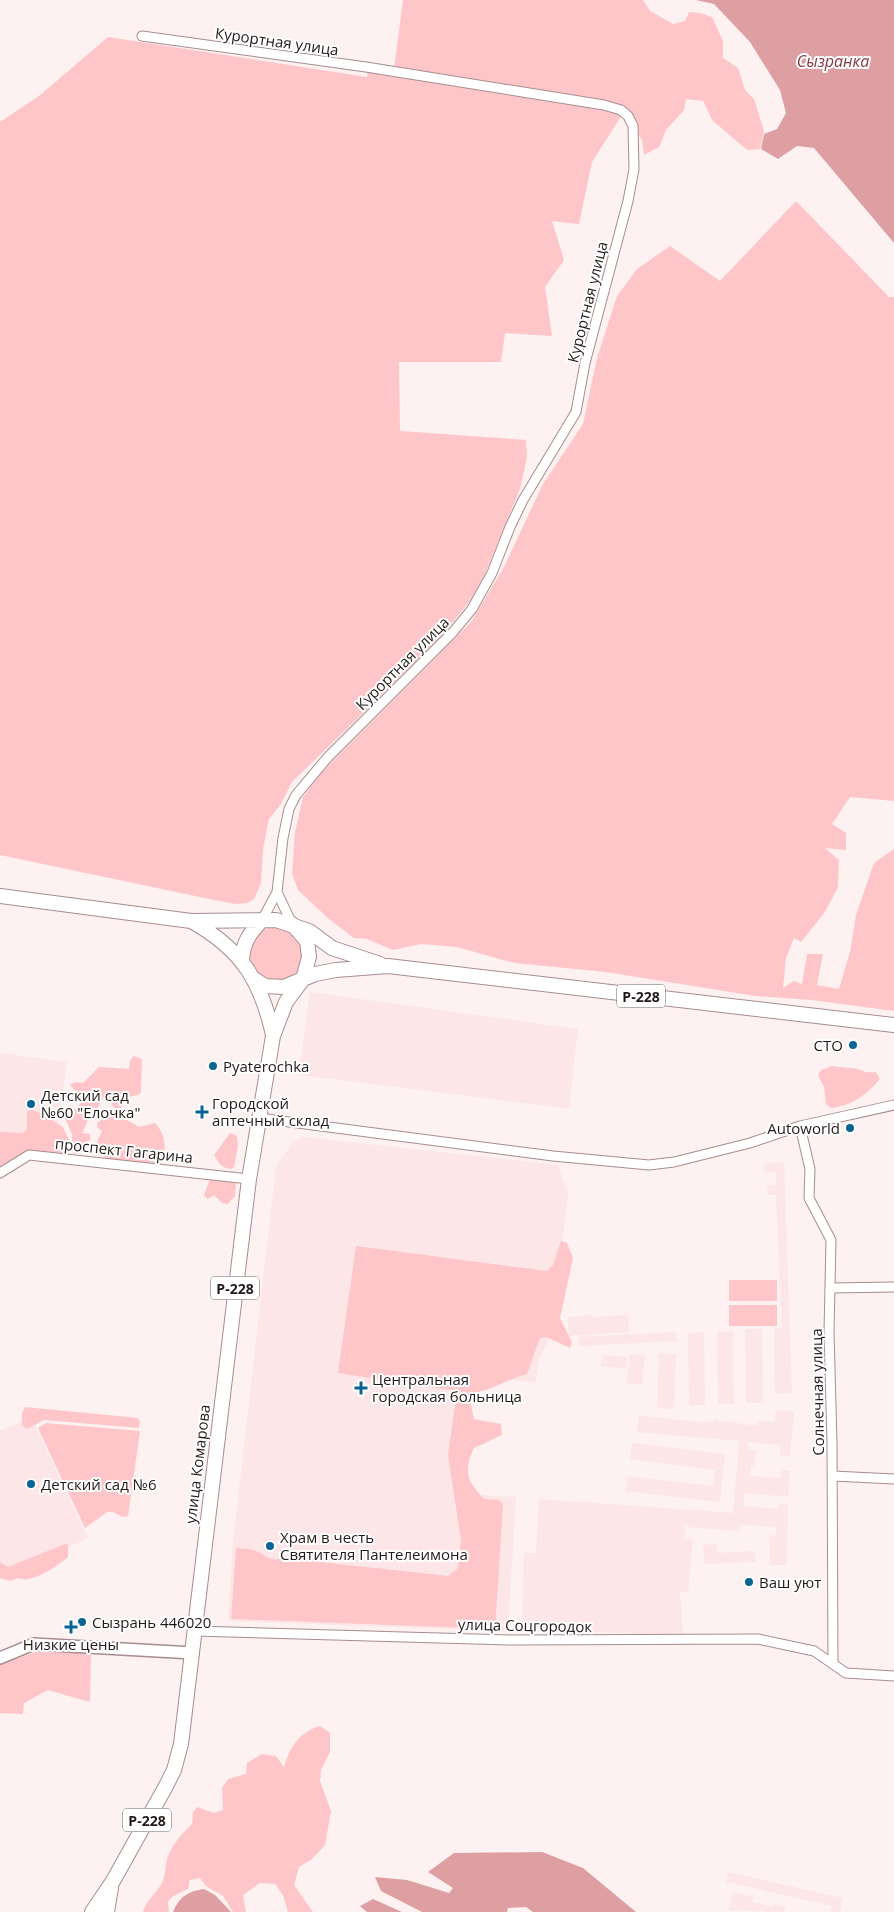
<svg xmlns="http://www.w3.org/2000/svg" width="894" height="1912" font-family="'Open Sans',sans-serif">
<rect width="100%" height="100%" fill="#fdf1f1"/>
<path fill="#fde6e7" d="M 310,992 L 578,1029 L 569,1109 L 299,1075 Z
M 0,1053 L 67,1062 L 54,1149 L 0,1161 Z
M 304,1137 L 558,1165 L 568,1193 L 553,1330 L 538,1362 L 536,1382 L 473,1377 L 463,1494 L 516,1497 L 508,1631 L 228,1621 L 233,1542 L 276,1166 L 294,1141 Z
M 784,1162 L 792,1393 L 775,1394 L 774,1329 L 782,1328 L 776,1195 L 768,1195 L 767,1186 L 776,1185 L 776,1172 L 764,1172 L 764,1164 Z
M 592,1315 L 592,1317 L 628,1315 L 629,1332 L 569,1336 L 568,1317 Z
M 745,1329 L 762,1329 L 763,1403 L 746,1403 Z
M 733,1331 L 734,1404 L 718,1404 L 717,1332 Z
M 676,1332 L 677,1341 L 579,1346 L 579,1337 Z
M 704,1332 L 705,1405 L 689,1405 L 688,1333 Z
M 659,1353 L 676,1354 L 674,1409 L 657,1408 Z
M 630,1354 L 645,1356 L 642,1384 L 627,1383 Z
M 602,1355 L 627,1357 L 626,1369 L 601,1366 Z
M 776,1410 L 794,1412 L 790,1456 L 780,1455 L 781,1445 L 748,1442 L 747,1450 L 756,1451 L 754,1466 L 751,1466 L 750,1476 L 780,1478 L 782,1470 L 790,1471 L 788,1497 L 745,1493 L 743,1506 L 778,1509 L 779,1504 L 788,1505 L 787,1565 L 770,1565 L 769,1535 L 776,1536 L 776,1527 L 740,1524 L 739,1531 L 687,1527 L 686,1518 L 684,1539 L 693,1540 L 688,1592 L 680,1592 L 683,1636 L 522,1628 L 524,1553 L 536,1553 L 539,1499 L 733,1513 L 739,1441 L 637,1432 L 639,1416 L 713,1423 L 714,1420 L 758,1426 L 759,1420 L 774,1422 Z
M 31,1417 L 88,1538 L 14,1573 L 0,1569 L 0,1431 Z
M 632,1443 L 725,1454 L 720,1502 L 626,1491 L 628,1476 L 713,1486 L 715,1470 L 630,1459 Z
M 716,1544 L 717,1553 L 755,1551 L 756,1562 L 705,1564 L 703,1545 Z
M 728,1872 L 843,1898 L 840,1912 L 831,1912 L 832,1906 L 726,1882 Z
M 733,1892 L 753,1897 L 752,1902 L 773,1907 L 774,1904 L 786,1907 L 784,1912 L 728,1910 Z"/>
<path fill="#ffc6c9" d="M 403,0 L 643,0 L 650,11 L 673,24 L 685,21 L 689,12 L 700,13 L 712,17 L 723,41 L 723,58 L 738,68 L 745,90 L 754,99 L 764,131 L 760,149 L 747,150 L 712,120 L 703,101 L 686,99 L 684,110 L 666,130 L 659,147 L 644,155 L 642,140 L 633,126 L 627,107 L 592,162 L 579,224 L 552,221 L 564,260 L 545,287 L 552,336 L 505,333 L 501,362 L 399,362 L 400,431 L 526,440 L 527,457 L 520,489 L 485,574 L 470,601 L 437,641 L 292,782 L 281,804 L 269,819 L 263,849 L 261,883 L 254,899 L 247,903 L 235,904 L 214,900 L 0,855 L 0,122 L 39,96 L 108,37 L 367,77 L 368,70 L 393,76 Z
M 796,201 L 889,297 L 894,297 L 894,801 L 850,797 L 832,824 L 846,833 L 846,850 L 825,848 L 839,860 L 838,887 L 825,912 L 801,942 L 794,938 L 786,958 L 783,988 L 794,981 L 802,984 L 807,954 L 823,954 L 817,985 L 839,989 L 850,952 L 856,915 L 874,863 L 894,849 L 894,1011 L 812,1000 L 755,996 L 606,972 L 514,963 L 457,947 L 421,944 L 393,950 L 367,939 L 354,938 L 330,920 L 298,890 L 292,873 L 295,832 L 303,797 L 319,775 L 471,622 L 504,567 L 543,484 L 583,424 L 597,358 L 617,296 L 637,269 L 670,246 L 720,281 Z
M247 955a28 28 0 1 1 56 0a28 28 0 1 1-56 0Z
M 133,1056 L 142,1059 L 141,1092 L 138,1095 L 128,1097 L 120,1109 L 114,1108 L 108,1097 L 104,1097 L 95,1112 L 91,1113 L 82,1133 L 90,1134 L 90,1140 L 83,1145 L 79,1153 L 74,1154 L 72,1150 L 72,1134 L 65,1118 C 68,1109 81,1110 82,1099 L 70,1085 L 75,1082 L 83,1083 L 99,1067 L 129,1069 L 130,1061 Z
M 832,1066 C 840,1068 849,1067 857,1069 C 867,1072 864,1073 876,1072 L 880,1079 C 867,1094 852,1106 831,1108 L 826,1104 L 824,1087 L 818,1075 L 821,1070 Z
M 30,1110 C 38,1110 55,1122 63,1127 L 69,1140 L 63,1158 L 28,1154 L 0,1171 L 0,1132 L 23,1133 L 27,1129 L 27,1112 Z
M 109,1115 L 120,1116 L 139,1127 L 155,1123 C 165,1133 166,1146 163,1160 C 154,1168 114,1162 103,1156 L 97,1142 L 102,1131 L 98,1128 L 97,1123 Z
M 230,1133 L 237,1136 L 238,1146 L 234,1167 L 231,1169 C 221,1168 219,1163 214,1155 Z
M 213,1179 L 231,1179 L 236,1183 L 235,1196 L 228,1204 L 222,1203 L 214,1195 L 208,1199 L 204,1196 L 209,1181 Z
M 561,1241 L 567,1243 L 573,1258 L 560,1318 L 572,1342 L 570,1348 L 546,1337 L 540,1338 L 527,1374 C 508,1379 491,1391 472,1393 L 471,1405 L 474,1419 L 501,1424 L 502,1435 L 474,1448 C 463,1472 467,1481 484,1499 L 499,1500 L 503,1504 L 495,1629 L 231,1619 L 236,1548 C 242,1549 248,1548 253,1550 C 266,1553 267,1563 284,1558 L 448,1576 L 458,1568 L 461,1540 L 448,1455 L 457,1391 L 338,1373 L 356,1246 L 547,1271 L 553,1265 Z
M 729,1280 L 777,1280 L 777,1301 L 729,1301 Z
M 729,1305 L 777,1305 L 777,1326 L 729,1326 Z
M 25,1407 L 138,1418 L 140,1422 L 139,1428 L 44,1420 L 27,1429 L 22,1425 L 22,1413 Z
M 46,1423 L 140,1431 L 128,1516 L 123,1517 L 113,1512 L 107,1512 L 85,1528 L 38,1428 Z
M 65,1544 L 68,1545 L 68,1557 C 57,1566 33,1584 18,1578 L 10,1581 L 0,1578 L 0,1562 L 8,1567 Z
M 50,1647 L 91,1651 L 90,1702 L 48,1690 L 24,1703 L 23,1714 L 0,1713 L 0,1665 Z
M 320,1726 L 330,1733 L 330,1752 L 321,1770 L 320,1781 L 331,1811 L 325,1845 L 312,1859 L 299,1867 L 294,1885 L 313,1912 L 288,1912 L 283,1895 L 275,1884 L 260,1883 L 243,1895 L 246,1912 L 233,1912 L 223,1896 L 206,1886 L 200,1878 L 190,1880 L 188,1889 L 173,1896 L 168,1902 L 169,1912 L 143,1912 C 146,1900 156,1894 162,1883 C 166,1875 165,1865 168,1856 C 172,1845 184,1831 192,1824 L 193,1812 L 197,1807 L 214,1813 L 223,1810 L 222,1788 L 228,1779 L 246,1774 L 247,1763 L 262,1754 L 276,1756 L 284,1767 C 290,1747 299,1732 320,1726 Z"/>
<path fill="#de9fa3" d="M 696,0 L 894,0 L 894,243 L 814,148 L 797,146 L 778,159 L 761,149 L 764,134 L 777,129 L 786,113 L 780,90 L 750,42 L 714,4 Z
M 542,1852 L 583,1868 L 636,1912 L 533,1912 L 526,1907 L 508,1908 L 507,1912 L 422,1912 L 381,1891 L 375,1877 L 407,1880 L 449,1893 L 453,1888 L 428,1872 L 454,1853 Z
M 204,1889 L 215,1895 L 231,1912 L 173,1912 C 180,1896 187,1892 204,1889 Z
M 373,1899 L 402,1912 L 367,1912 L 360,1906 Z"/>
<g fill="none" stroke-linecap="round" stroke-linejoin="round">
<defs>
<path id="minor" d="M 142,36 L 366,67 L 604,105 L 621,110 L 628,116 L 633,126 L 634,169 L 628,201 L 585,363 L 576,412 L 523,500 L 510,527 L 492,573 L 472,609 L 453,632 L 328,757 L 296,795 L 289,809 L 283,838 L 277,892 L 262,920
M 277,892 L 292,924
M 259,1118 L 553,1156 L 649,1165 L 674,1162 L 750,1143 L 800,1126 L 894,1105
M 800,1126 L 810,1169 L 809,1198 L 831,1240 L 829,1332 L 832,1443 L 833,1663
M 0,1173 L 29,1155 L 249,1179
M 830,1288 L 894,1287
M 833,1476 L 894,1479
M 195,1631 L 512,1640 L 758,1639 L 814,1651 L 846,1673 L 894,1676"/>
<path id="tertiary" d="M 0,1658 L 34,1644 L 193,1653"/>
<path id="primary" d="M 0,896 L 191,921 L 276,920 L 309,931 L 332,948 L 380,964
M 193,922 C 242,950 261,981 273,1035
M 242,961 C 243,942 249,934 262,920
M 254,979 L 265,986 L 284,987 L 315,974 L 336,970 L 388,966 L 894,1025
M 92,1912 L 113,1881 L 166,1786 L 174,1770 L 181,1744 L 249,1179 L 273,1036 L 286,1002 L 303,979 L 309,957 L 307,941 L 292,924
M 107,1912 L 111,1888"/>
</defs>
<use href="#minor" stroke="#a78d8e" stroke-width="11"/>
<use href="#tertiary" stroke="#a78d8e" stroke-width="14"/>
<use href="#primary" stroke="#a78d8e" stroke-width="16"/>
<use href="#minor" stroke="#fff" stroke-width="9"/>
<use href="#tertiary" stroke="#fff" stroke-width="11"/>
<use href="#primary" stroke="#fff" stroke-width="14"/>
</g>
<g fill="#086494" stroke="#fff" stroke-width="2">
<circle cx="853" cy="1045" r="5"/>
<circle cx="213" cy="1066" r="5"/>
<circle cx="31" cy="1104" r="5"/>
<path d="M199.5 1104.5h5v5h5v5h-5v5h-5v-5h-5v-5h5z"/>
<circle cx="850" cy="1128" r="5"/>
<path d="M358.5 1380.5h5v5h5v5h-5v5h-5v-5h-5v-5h5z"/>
<circle cx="31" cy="1484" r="5"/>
<circle cx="270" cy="1546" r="5"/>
<circle cx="749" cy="1582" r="5"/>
<circle cx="82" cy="1622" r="5"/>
<path d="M68.5 1619.5h5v5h5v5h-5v5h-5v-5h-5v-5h5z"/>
</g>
<g text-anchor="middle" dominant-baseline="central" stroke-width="4" stroke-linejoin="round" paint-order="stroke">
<g fill="#fff" stroke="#655e5e" stroke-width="1">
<rect x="617" y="984.5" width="48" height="23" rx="4"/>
<rect x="211" y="1276.5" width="48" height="23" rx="4"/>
<rect x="123" y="1808.5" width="48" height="23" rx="4"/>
</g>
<g font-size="14" font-weight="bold" fill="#231919">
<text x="641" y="996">Р-228</text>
<text x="235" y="1288">Р-228</text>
<text x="147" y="1820">Р-228</text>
</g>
<g font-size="15" fill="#231919" stroke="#fff">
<text transform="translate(277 41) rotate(8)">Курортная улица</text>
<text transform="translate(587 302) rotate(-76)">Курортная улица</text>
<text transform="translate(402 663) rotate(-45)">Курортная улица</text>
<text transform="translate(124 1150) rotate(6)">проспект Гагарина</text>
<text transform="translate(817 1392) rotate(-91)">Солнечная улица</text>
<text transform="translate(197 1464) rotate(-83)">улица Комарова</text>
<text transform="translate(525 1625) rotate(1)">улица Соцгородок</text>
</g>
<g font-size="15" fill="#231919" stroke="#fff" text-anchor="start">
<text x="843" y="1045" text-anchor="end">СТО</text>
<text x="223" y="1066">Pyaterochka</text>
<text x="41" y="1095">Детский сад<tspan x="41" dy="17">№60 "Елочка"</tspan></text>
<text x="212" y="1103">Городской<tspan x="212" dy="17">аптечный склад</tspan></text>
<text x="840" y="1128" text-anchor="end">Autoworld</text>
<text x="372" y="1379">Центральная<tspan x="372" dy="17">городская больница</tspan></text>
<text x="41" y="1484">Детский сад №6</text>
<text x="280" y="1537">Храм в честь<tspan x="280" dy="17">Святителя Пантелеимона</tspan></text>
<text x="759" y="1582">Ваш уют</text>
<text x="92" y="1622">Сызрань 446020</text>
<text x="71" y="1644" text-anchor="middle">Низкие цены</text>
</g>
<g font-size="16" font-style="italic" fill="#863a44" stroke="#fff">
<text x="833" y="61">Сызранка</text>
</g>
</g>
</svg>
